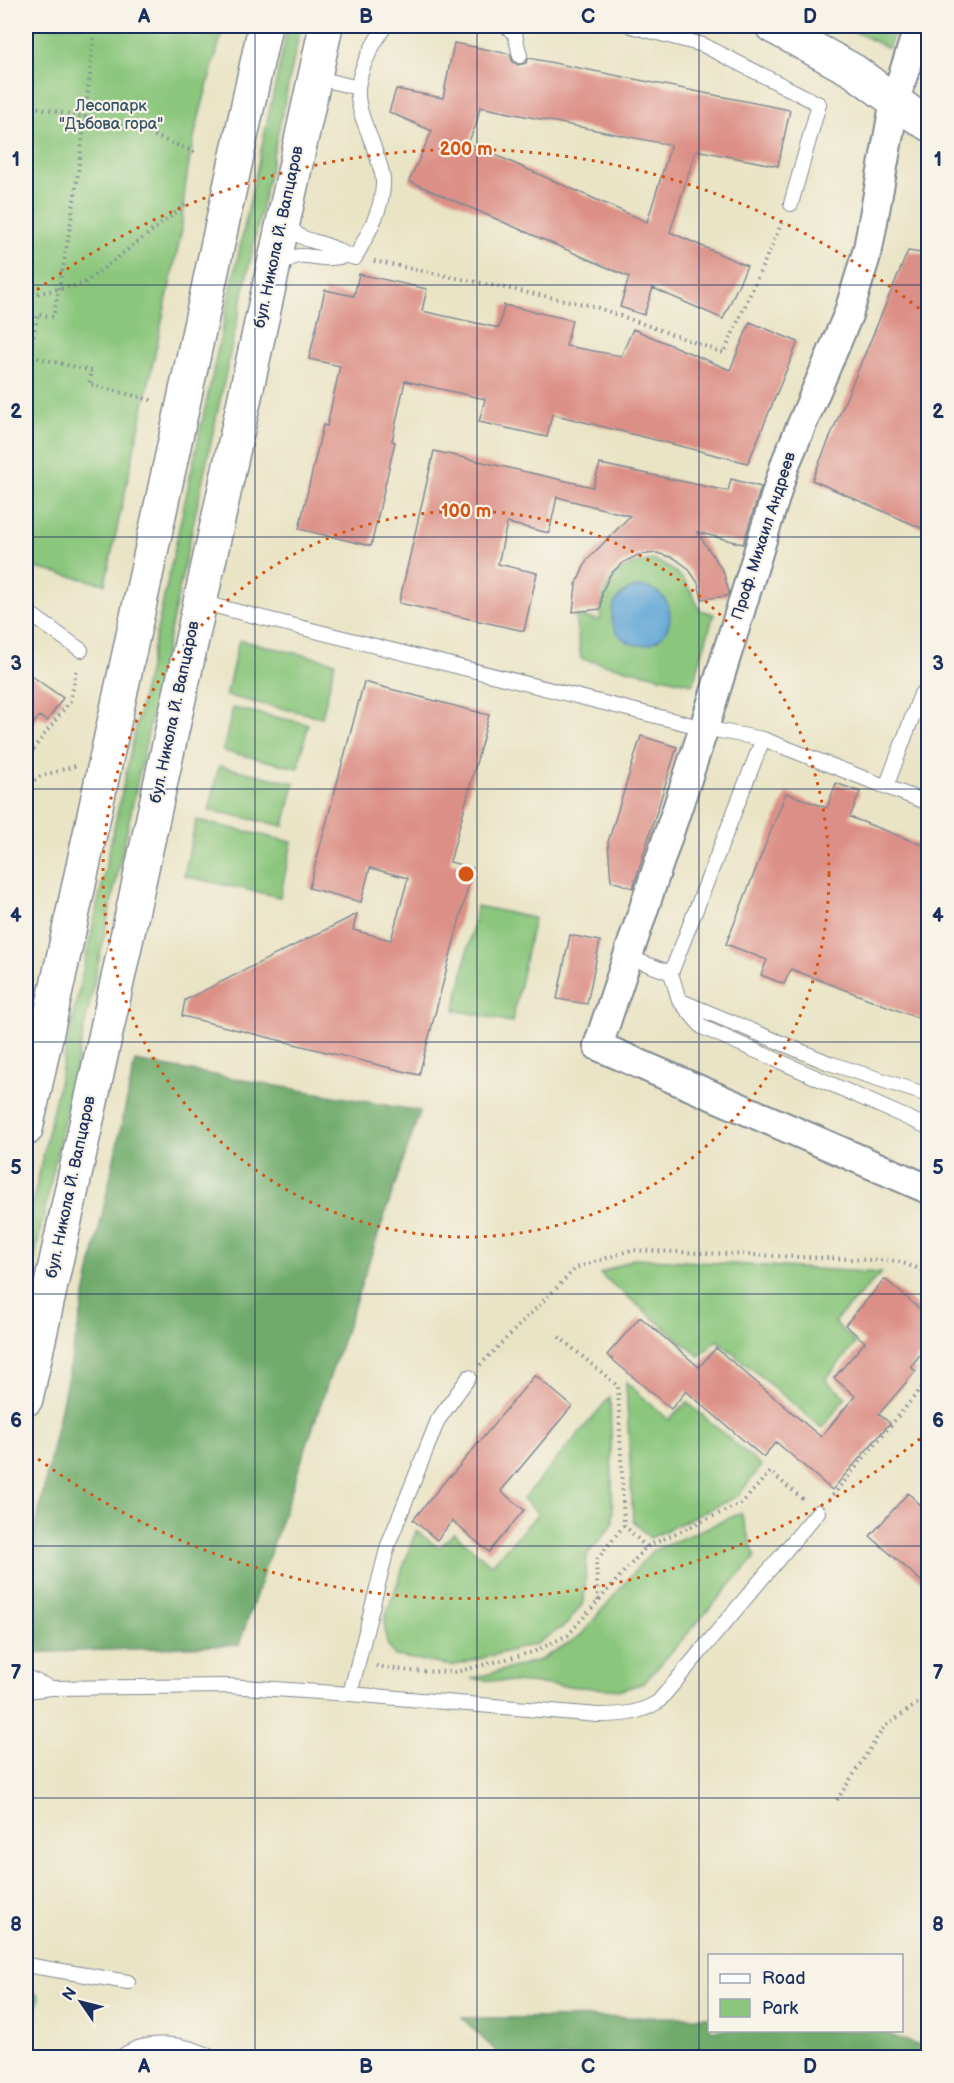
<svg xmlns="http://www.w3.org/2000/svg" width="954" height="2083" font-family="'Balsamiq Sans',sans-serif">
<rect width="100%" height="100%" fill="#f7f3e8"/>
<filter id="ink" filterUnits="userSpaceOnUse"><feTurbulence type="fractalNoise" baseFrequency=".0167" numOctaves="2"/><feDisplacementMap in="SourceGraphic" scale="12" xChannelSelector="R" yChannelSelector="G"/><feConvolveMatrix kernelMatrix="1 2 1 2 8 2 1 2 1" color-interpolation-filters="sRGB"/></filter>
<filter id="wash" filterUnits="userSpaceOnUse"><feTurbulence type="fractalNoise" baseFrequency=".008" numOctaves="4" result="noise"/><feDisplacementMap in="SourceGraphic" scale="24" xChannelSelector="R" yChannelSelector="G"/><feGaussianBlur stdDeviation="1.35" result="paint"/><feColorMatrix in="noise" values="0 0 0 0 0 0 0 0 0 0 0 0 0 0 0 0 0 1.4 0 .05"/><feComposite in="paint" operator="in"/></filter>
<g filter="url(#wash)">
<rect width="100%" height="100%" fill="#e9e4c5"/>
<path fill="#8ac67c" stroke="#527a6d" stroke-width="1.5" d="M 26,26 L 224,26 C 206,92 183,160 182,229 L 105,584 L 26,566 Z
M 288,26 L 301,26 L 26,1297 L 26,1234 Z
M 843,26 L 898,26 L 888,48 Z
M 654,560 C 683,573 687,582 700,610 L 714,614 L 693,684 L 581,659 L 575,616 L 600,620 C 603,581 613,565 654,560 Z
M 239,640 L 335,662 L 322,717 L 226,696 Z
M 233,708 L 308,724 L 298,768 L 223,751 Z
M 219,766 L 294,783 L 284,826 L 209,810 Z
M 196,820 L 292,842 L 280,897 L 184,876 Z
M 477,906 L 534,918 L 512,1022 L 455,1010 Z
M 635,1258 L 881,1273 L 834,1322 L 856,1343 L 825,1380 L 846,1397 L 822,1428 L 717,1340 L 699,1356 L 600,1274 Z
M 626,1382 L 669,1420 L 687,1402 L 761,1466 L 738,1496 L 650,1538 L 633,1521 Z
M 610,1397 L 613,1524 L 587,1555 L 584,1602 L 567,1624 L 536,1644 L 452,1666 L 395,1656 L 387,1644 L 384,1621 L 416,1531 L 439,1548 L 454,1533 L 491,1565 L 538,1514 L 523,1499 Z
M 741,1513 L 755,1557 L 644,1683 L 621,1690 L 471,1679 L 540,1660 L 580,1636 L 652,1551 Z
M 32,1993 L 38,1995 L 39,1998 L 26,2057 C 25,2039 20,2009 32,1993 Z"/>
<path fill="#6fab6c" stroke="#456d65" stroke-width="1.5" d="M 135,1061 L 420,1111 L 239,1645 L 26,1653 L 26,1572 Z
M 709,2017 L 710,2030 L 880,2031 L 928,2049 L 928,2057 L 502,2057 L 462,2018 Z"/>
<path fill="#60a5d6" stroke="#3e6a9a" stroke-width="1.5" d="M612 616a29 29 0 1 1 58 0a29 29 0 1 1-58 0Z"/>
<g id="blocks">
<path fill="#dc8f86" fill-rule="evenodd" d="M 454,43 L 510,54 L 513,62 L 518,65 L 526,63 L 529,58 L 790,110 L 778,166 L 696,150 L 670,232 L 747,266 L 723,319 L 653,288 L 644,315 L 620,307 L 629,277 L 409,181 L 432,131 L 389,112 L 396,89 L 443,98 ZM 480,107 L 671,145 L 647,222 L 468,143 L 476,125 Z
M 908,251 L 928,254 L 928,531 L 812,480 Z
M 359,274 L 427,289 L 422,311 L 499,328 L 504,305 L 572,320 L 566,346 L 621,356 L 633,329 L 730,370 L 750,322 L 798,342 L 748,463 L 552,414 L 547,437 L 479,422 L 485,399 L 405,381 L 392,441 L 395,442 L 371,546 L 299,529 L 323,425 L 327,426 L 340,366 L 309,359 L 325,290 L 354,296 Z
M 434,451 L 593,487 L 600,464 L 728,491 L 731,479 L 761,487 L 743,544 L 697,532 L 723,571 L 729,592 L 727,596 L 702,599 L 698,583 L 688,568 L 674,558 L 657,553 L 638,555 L 622,563 L 610,575 L 602,592 L 601,609 L 573,612 L 576,585 L 587,560 L 630,516 L 557,497 L 549,533 L 507,523 L 498,564 L 537,573 L 524,631 L 399,603 Z
M 26,672 L 63,698 L 47,721 L 39,716 L 26,734 Z
M 364,682 L 489,715 L 450,862 L 473,868 L 419,1075 L 182,1016 L 185,1000 L 357,914 L 353,930 L 391,940 L 408,878 L 370,868 L 361,902 L 309,888 Z
M 641,736 L 677,747 L 633,888 L 611,881 L 608,842 Z
M 836,783 L 860,792 L 850,817 L 928,847 L 928,1022 L 791,969 L 784,984 L 761,975 L 767,960 L 726,944 L 786,793 L 827,808 Z
M 570,935 L 600,941 L 587,1004 L 557,999 Z
M 885,1279 L 928,1316 L 928,1345 L 910,1367 L 916,1371 L 879,1414 L 890,1423 L 832,1490 L 776,1442 L 763,1457 L 686,1391 L 671,1409 L 607,1355 L 640,1317 L 699,1367 L 716,1348 L 821,1437 L 855,1396 L 834,1378 L 865,1342 L 845,1325 Z
M 535,1375 L 572,1406 L 501,1491 L 524,1510 L 489,1552 L 452,1521 L 437,1540 L 413,1520 L 450,1475 L 451,1476 Z
M 908,1493 L 928,1512 L 928,1587 L 870,1536 Z"/>
</g>
</g>
<g filter="url(#ink)">
<use href="#blocks" fill-opacity="0" stroke="#828a92" stroke-width="1.5"/>
<g fill="none" stroke-linecap="round" stroke-linejoin="round">
<defs>
<path id="service" d="M 506,26 L 515,34 L 520,56
M 631,26 L 703,45 L 819,104 L 791,204
M 314,77 L 358,88
M 289,221 C 295,241 312,239 328,246 C 338,249 345,255 355,258 C 367,235 382,211 383,185 C 384,172 377,158 373,145 C 367,128 356,107 358,88 C 360,66 373,44 385,26
M 279,268 C 295,251 302,256 323,258 C 331,259 339,257 347,256
M 199,602 L 704,728 L 763,739 L 928,803
M 26,611 L 81,650
M 763,739 L 671,973 L 679,1000 L 702,1027 L 928,1127
M 886,787 L 921,694 L 928,695
M 628,957 L 671,973
M 681,1001 L 829,1063 L 928,1095
M 26,1677 L 49,1687
M 26,1691 L 51,1688 L 228,1686 L 350,1694 L 598,1715 C 621,1715 638,1714 658,1702 L 818,1512
M 350,1694 L 388,1545 L 438,1420 L 469,1377
M 26,1965 L 128,1982
M 120,2058 C 145,2037 187,2043 213,2058"/>
<path id="minor" d="M 919,26 L 895,100 L 868,249 L 848,315 L 786,462 L 704,728 L 598,1046 L 928,1189"/>
<path id="secondary" d="M 26,1129 L 265,26
M 26,1399 L 326,26"/>
<path id="primary" d="M 772,26 L 854,71 L 911,113 L 928,124"/>
</defs>
<use href="#service" stroke="#828a92" stroke-width="16"/>
<use href="#minor" stroke="#828a92" stroke-width="32"/>
<use href="#secondary" stroke="#828a92" stroke-width="36"/>
<use href="#primary" stroke="#828a92" stroke-width="36"/>
<path stroke="#828a92" stroke-width="4" stroke-dasharray="1.5 4.5" stroke-linecap="butt" d="M 26,105 L 137,129 L 197,153
M 374,261 L 593,306 L 724,353 L 783,220
M 26,296 L 83,284 L 187,204
M 26,355 L 92,371 L 89,384 L 155,401
M 26,371 L 38,314 L 53,317 C 74,221 85,123 95,26
M 26,759 L 70,701 L 77,668
M 26,789 L 38,777 L 75,766
M 559,1337 L 618,1386 L 624,1525 L 596,1561 L 598,1601
M 480,1365 L 576,1268 L 631,1250 L 897,1261 L 928,1272
M 829,1500 L 928,1380
M 624,1525 L 646,1547
M 376,1666 L 410,1671 L 456,1672 L 533,1652 L 568,1635 L 646,1547 L 742,1503 L 770,1472 L 804,1500
M 837,1800 L 884,1727 L 928,1696"/>
<use href="#service" stroke="#fff" stroke-width="14"/>
<use href="#minor" stroke="#fff" stroke-width="28"/>
<use href="#secondary" stroke="#fff" stroke-width="33"/>
<use href="#primary" stroke="#fff" stroke-width="33"/>
</g>
</g>
<path fill="none" stroke="#1b2f5e" stroke-width="1.5" stroke-opacity="0.55" d="M 255,26 L 255,2058M 477,26 L 477,2058M 699,26 L 699,2058M 26,285 L 928,285M 26,537 L 928,537M 26,789 L 928,789M 26,1042 L 928,1042M 26,1294 L 928,1294M 26,1546 L 928,1546M 26,1798 L 928,1798"/>
<g fill="none" stroke="#d45514" stroke-width="3" stroke-dasharray="3 6">
<circle cx="466" cy="874" r="363"/>
<path d="M927 1433A725 725 0 0 1 30 1453M30 295A725 725 0 0 1 927 315"/>
</g>
<g text-anchor="middle" dominant-baseline="central" stroke-width="4.5" stroke-linejoin="round" paint-order="stroke">
<g font-size="16" fill="#375566" stroke="#f7f3e8">
<text x="111" y="106">Лесопарк<tspan x="111" dy="18">"Дъбова гора"</tspan></text>
</g>
<g font-size="16" fill="#1b2f5e" stroke="#f7f3e8">
<text transform="translate(279 237) rotate(-78)">бул. Никола Й. Вапцаров</text>
<text transform="translate(764 536) rotate(-72)">Проф. Михаил Андреев</text>
<text transform="translate(175 712) rotate(-78)">бул. Никола Й. Вапцаров</text>
<text transform="translate(71 1187) rotate(-78)">бул. Никола Й. Вапцаров</text>
</g>
</g>
<circle cx="466" cy="874" r="9" fill="#d45514" stroke="#f7f3e8" stroke-width="3"/>
<g font-size="18" text-anchor="middle" font-weight="bold" fill="#d45514" stroke="#f7f3e8" stroke-width="4.5" stroke-linejoin="round" paint-order="stroke">
<text x="466" y="155">200 m</text>
<text x="466" y="517">100 m</text>
</g>
<rect width="954" height="2083" fill="none" stroke="#f7f3e8" stroke-width="66"/>
<rect x="708" y="1954" width="195" height="78" fill="#f7f3e8" stroke="#9fa5b1" stroke-width="1.5"/>
<rect x="720" y="1974" width="30" height="9" fill="#ffffff" stroke="#9fa5b1" stroke-width="1.5"/>
<text x="762" y="1984" font-size="18" fill="#1b2f5e">Road</text>
<rect x="720" y="1999" width="30" height="18" fill="#8ac67c" stroke="#9fa5b1" stroke-width="1.5"/>
<text x="762" y="2014" font-size="18" fill="#1b2f5e">Park</text>
<g transform="translate(81 2002) rotate(305)" stroke="#f7f3e8" stroke-width="4.5" paint-order="stroke">
<path d="M0-4.5L10 22L0 15L-10 22Z" fill="#1b2f5e"/>
<text y="-9" font-size="16" font-weight="bold" text-anchor="middle" fill="#1b2f5e">N</text>
</g>
<rect x="33" y="33" width="888" height="2017" fill="none" stroke="#1b2f5e" stroke-width="2"/>
<g font-size="20" text-anchor="middle" font-weight="bold" fill="#1b2f5e">
<text x="144" y="23">A</text>
<text x="366" y="23">B</text>
<text x="588" y="23">C</text>
<text x="810" y="23">D</text>
<text x="16" y="166">1</text>
<text x="938" y="166">1</text>
<text x="16" y="418">2</text>
<text x="938" y="418">2</text>
<text x="16" y="670">3</text>
<text x="938" y="670">3</text>
<text x="16" y="922">4</text>
<text x="938" y="922">4</text>
<text x="16" y="1174">5</text>
<text x="938" y="1174">5</text>
<text x="16" y="1427">6</text>
<text x="938" y="1427">6</text>
<text x="16" y="1679">7</text>
<text x="938" y="1679">7</text>
<text x="16" y="1931">8</text>
<text x="938" y="1931">8</text>
<text x="144" y="2073">A</text>
<text x="366" y="2073">B</text>
<text x="588" y="2073">C</text>
<text x="810" y="2073">D</text>
</g>
</svg>
